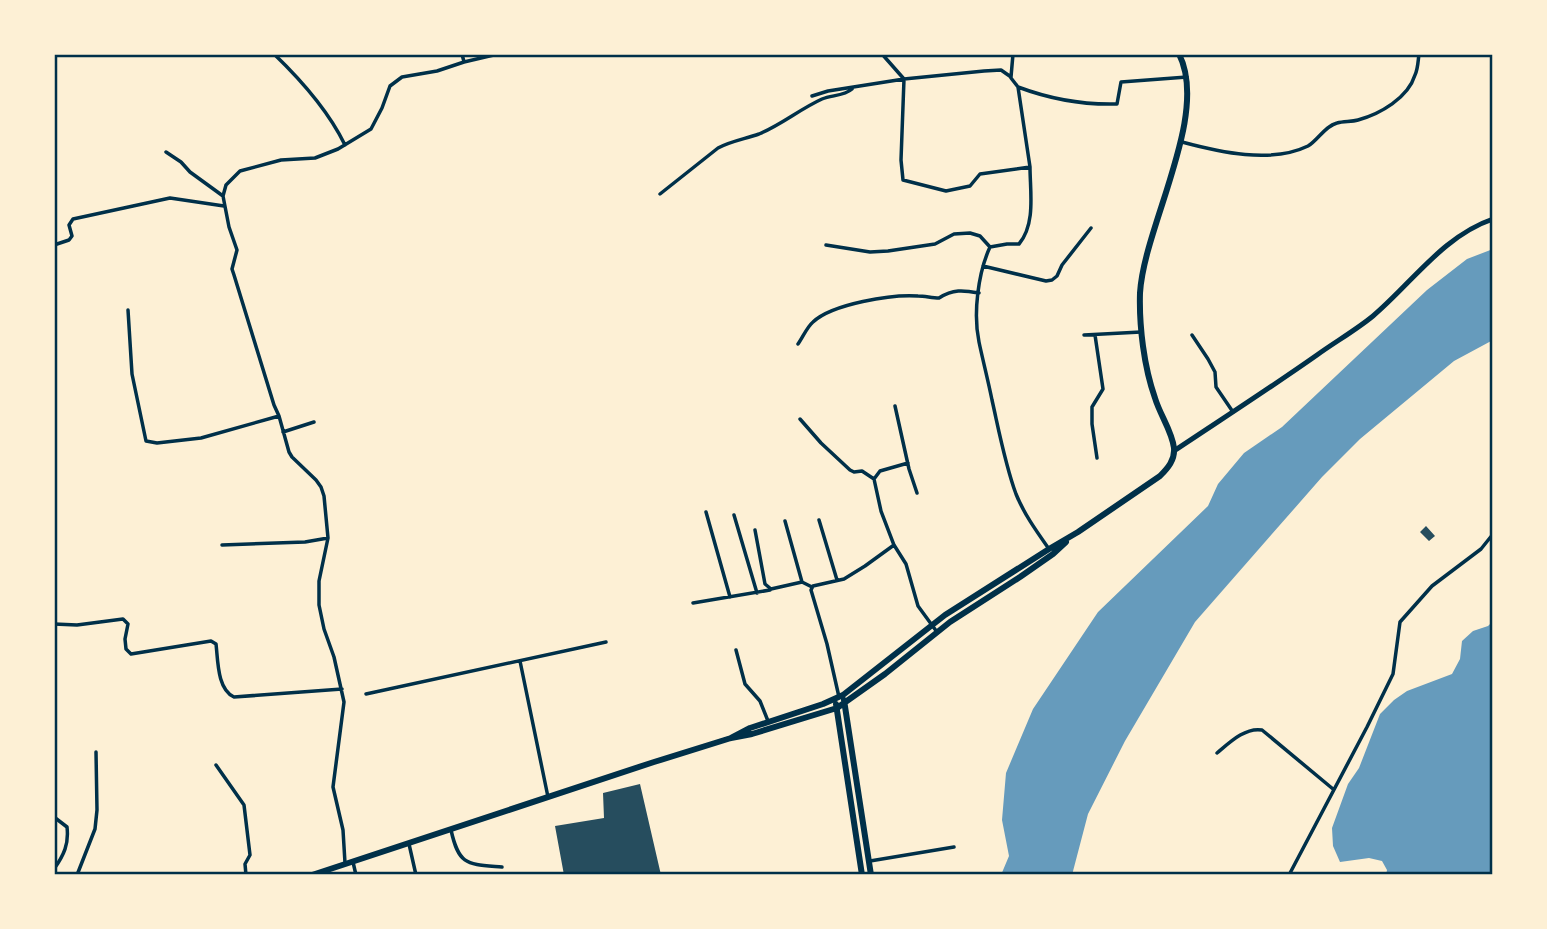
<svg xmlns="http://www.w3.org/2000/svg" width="1547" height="929" font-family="Cabin,sans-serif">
<rect width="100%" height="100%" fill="#fdf0d5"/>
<path fill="#669bbc" d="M 1493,249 L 1493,340 L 1454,361 L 1360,439 L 1322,477 L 1195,622 L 1125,741 L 1088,814 L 1072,875 L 1001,875 L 1009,856 L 1002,820 L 1006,773 L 1033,709 L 1098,612 L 1208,506 L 1218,484 L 1244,453 L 1282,427 L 1427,290 L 1467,259 Z
M 1493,621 L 1493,875 L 1386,875 L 1387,870 L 1382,861 L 1369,858 L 1340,862 L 1333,846 L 1332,828 L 1348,784 L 1359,768 L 1380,714 L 1394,700 L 1407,691 L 1452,674 L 1460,659 L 1462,641 L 1473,631 L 1488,626 Z"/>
<path fill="#264d5e" d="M 1426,526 L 1435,536 L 1429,541 L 1420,532 Z
M 640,784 L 661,875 L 564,875 L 555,826 L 604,818 L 603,793 Z"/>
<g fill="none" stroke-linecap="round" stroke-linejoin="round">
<path stroke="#003049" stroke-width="3.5" d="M 274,54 C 300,79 329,112 345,145
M 462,54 L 464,62
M 882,54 L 904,79 L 901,160 L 903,180 L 946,191 L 970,186 L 980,174 L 1030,167 C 1030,191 1036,224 1019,244 L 1007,244 L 990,247 C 978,273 973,314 979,342 C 983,361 988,380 992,400 C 999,431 1005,464 1016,494 C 1024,514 1037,532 1049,549
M 1011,78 L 1018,87 L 1030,167
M 1018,87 C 1050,99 1083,105 1117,104 L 1121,82 L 1187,77
M 812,96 L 828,91 L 904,79 L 984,71 L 1001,70 L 1011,77 L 1013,54
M 1182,142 C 1219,152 1271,164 1308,146 C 1318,140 1325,126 1337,123 C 1344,121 1351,122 1358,120 C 1380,114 1408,98 1415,75 C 1418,69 1418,61 1419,54
M 166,152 L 181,162 L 190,172 L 223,196
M 660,194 L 718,148 C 731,141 745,139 759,134 C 781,125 800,109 822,99 C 832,95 844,96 852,89
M 54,245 L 69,240 L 72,236 L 69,225 L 73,219 L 170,198 L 224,206
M 826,245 L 870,252 L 888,251 L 935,244 L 954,234 L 970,233 L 980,236 L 990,247
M 983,266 L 1046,281 L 1052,280 L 1057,276 L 1062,265 L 1091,228
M 128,310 L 132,374 L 146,441 L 157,443 L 201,438 L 279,416
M 1084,335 L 1141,332
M 1095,335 L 1103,389 L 1092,407 L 1092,424 L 1097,458
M 1192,335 L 1208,359 L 1215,372 L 1216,387 L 1233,412
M 798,344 C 803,337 807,327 813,322 C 832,304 892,294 918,296 C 925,296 932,298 939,298 C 953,289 963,290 979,293
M 895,406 L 909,469 L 917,493
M 800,419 L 821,443 L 850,470 L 854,472 L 862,471 L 874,479 L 881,511 L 894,545 L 906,564 L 918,606 L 937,632
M 283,432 L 314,422
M 874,479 L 880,471 L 908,463
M 706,512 L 730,597
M 734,515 L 757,593
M 819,520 L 837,580
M 785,521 L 802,582 L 812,587
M 755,530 L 765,584 L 771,589 L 802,582
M 222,545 L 305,542 L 328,538
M 693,603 L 770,590
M 54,624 L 77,625 L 123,619 L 128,624 L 125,639 L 126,649 L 131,654 L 211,641 L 216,644 C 218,660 217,689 234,697 L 342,689
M 736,650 L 745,684 L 760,701 L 768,721
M 520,661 L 548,797
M 366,694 L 606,642
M 839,697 L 827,644 L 811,590 L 813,586 L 844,579 L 865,566 L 894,545
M 1217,753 C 1229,743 1245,727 1262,730 L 1333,789
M 216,765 L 244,805 L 250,855 L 245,864 L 246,875
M 54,817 L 67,827 C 69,844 64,855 54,869
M 451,830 C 459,866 467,864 502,867
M 409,844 L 416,875
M 870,861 L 954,847
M 353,862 L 356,875
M 345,863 L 343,830 L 333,787 L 344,702 L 334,657 L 324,629 L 319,605 L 319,581 L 328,538 L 324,496 L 321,487 L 316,480 L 292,457 L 289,452 L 279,416 L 274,405 L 234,275 L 232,269 L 237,250 L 229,227 L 223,196 L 226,185 L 240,171 L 281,160 L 315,158 L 338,149 L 371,129 L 382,108 L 390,86 L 402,77 L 437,71 L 464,62 L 498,54
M 77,875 L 95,829 L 97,810 L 96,752
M 1289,875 L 1367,727 L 1393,674 L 1400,622 L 1432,586 L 1481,549 L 1493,534"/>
<path stroke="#003049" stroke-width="5" d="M 1174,451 C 1222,419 1270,388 1317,355 C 1335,342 1356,330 1373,316 C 1412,283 1443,236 1493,219"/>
<path stroke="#003049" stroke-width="6" d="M 844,700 L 871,875
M 836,704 L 862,875
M 731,738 L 750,728 L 823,704 L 843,695 L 945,615 L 1049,549 L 1078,532 L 1160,476 C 1168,468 1175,460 1174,448 C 1172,431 1160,415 1155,398 C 1144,367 1139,326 1140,293 C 1144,226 1210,115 1179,54
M 312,875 L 654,762 L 731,738 L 752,734 L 837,708 L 885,674 L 950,622 L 1020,577 L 1053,554 L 1066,542"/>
</g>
<rect width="1547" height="929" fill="none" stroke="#fdf0d5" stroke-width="112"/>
<rect x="56" y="56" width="1435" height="817" fill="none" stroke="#003049" stroke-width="2.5"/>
</svg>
